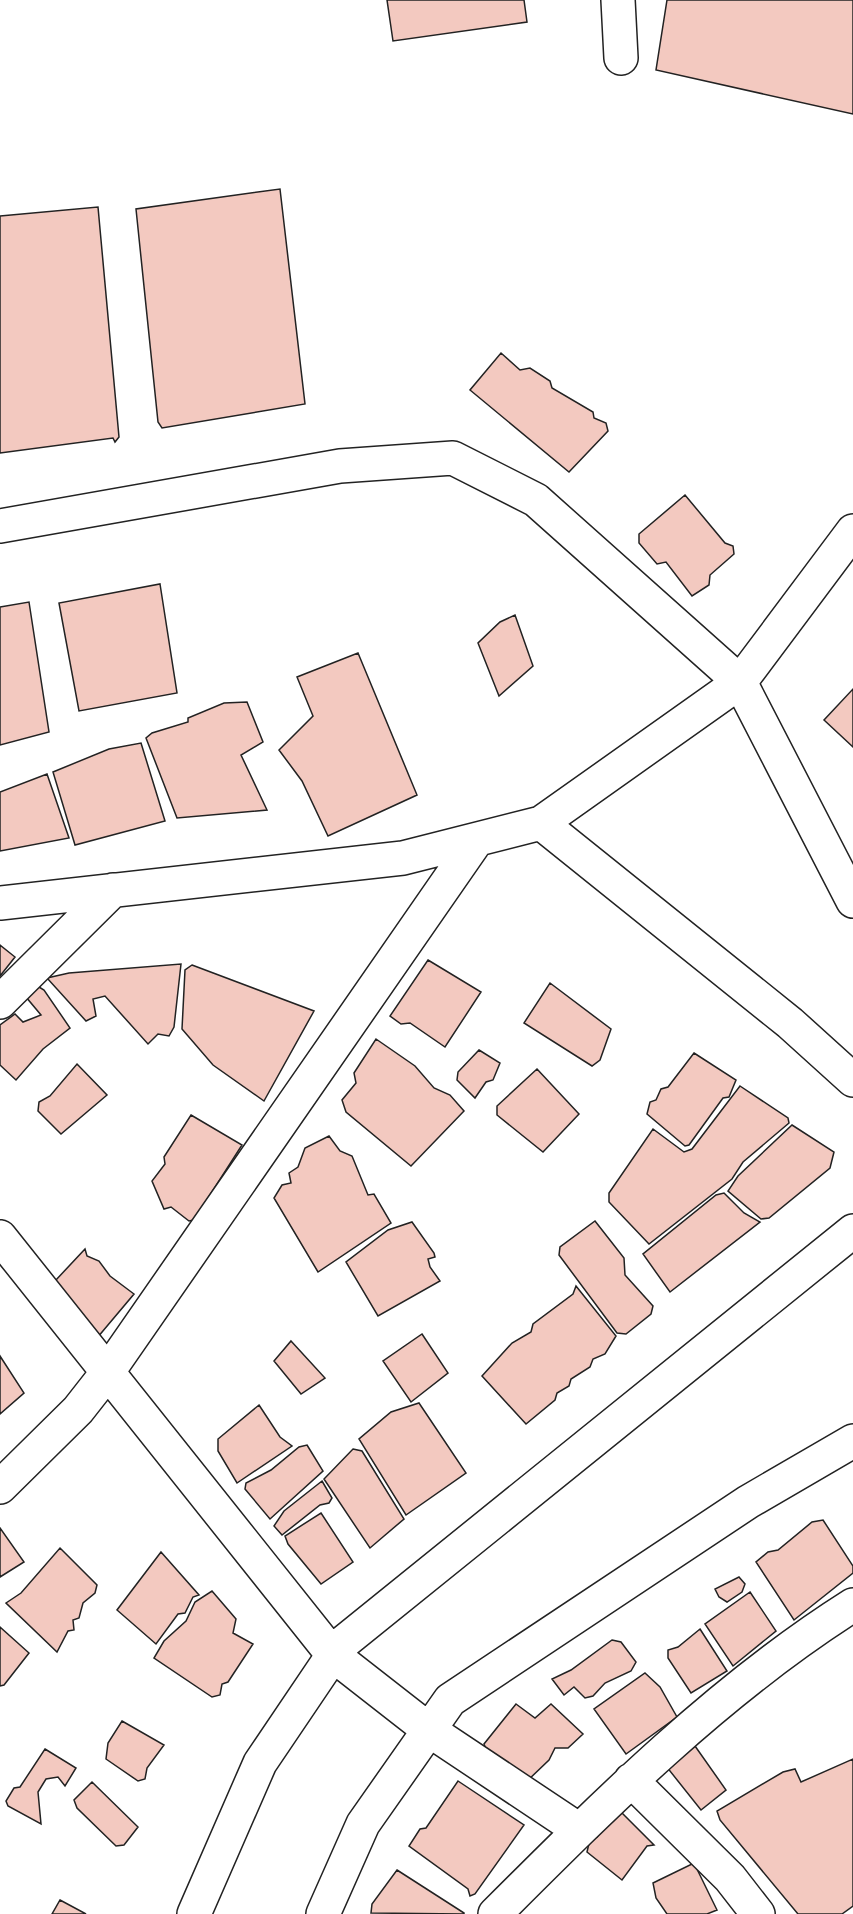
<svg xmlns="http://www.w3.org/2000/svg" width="853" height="1914" font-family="'Space Grotesk',sans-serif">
<rect width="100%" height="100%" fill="#fff"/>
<path fill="#f3c9c0" stroke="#222" stroke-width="1.5" d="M 387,0 L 524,0 L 527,22 L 393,41 Z
M 667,0 L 853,0 L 853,114 L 656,70 Z
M 280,189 L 305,404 L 162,428 L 158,422 L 136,209 Z
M 98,207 L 119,437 L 115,442 L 113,438 L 0,453 L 0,216 Z
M 501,353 L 520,370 L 530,368 L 550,381 L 552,388 L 593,412 L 594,418 L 606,423 L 608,431 L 569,472 L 470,390 Z
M 685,495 L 725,543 L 733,546 L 734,554 L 710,575 L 709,585 L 692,596 L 666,562 L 657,564 L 639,543 L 639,534 Z
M 160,584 L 177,693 L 79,711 L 59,603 Z
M 29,602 L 49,732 L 0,745 L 0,607 Z
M 515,615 L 533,666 L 499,696 L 478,643 L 500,622 Z
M 358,653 L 417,795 L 328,836 L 302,781 L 279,750 L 313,716 L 297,677 Z
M 853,689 L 853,747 L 824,720 Z
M 247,702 L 263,742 L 241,755 L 267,810 L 177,818 L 146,738 L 152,733 L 188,722 L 188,718 L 224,703 Z
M 141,743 L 165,821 L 75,845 L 53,772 L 109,749 Z
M 47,774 L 69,838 L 0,851 L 0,792 Z
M 0,945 L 15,957 L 0,976 Z
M 428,960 L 481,992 L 445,1047 L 410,1023 L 401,1024 L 390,1016 Z
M 181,964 L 174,1027 L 169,1036 L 158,1034 L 148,1044 L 105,996 L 93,999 L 96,1016 L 86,1021 L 47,978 L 69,973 Z
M 192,965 L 314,1011 L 264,1101 L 213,1065 L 182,1029 L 185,970 Z
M 550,983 L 611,1029 L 600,1060 L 592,1066 L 524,1023 Z
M 39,987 L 44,990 L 70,1028 L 43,1049 L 16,1080 L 0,1065 L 0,1025 L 15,1014 L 23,1022 L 41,1015 L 26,997 Z
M 376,1039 L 415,1066 L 434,1088 L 450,1095 L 464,1111 L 411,1166 L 346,1112 L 342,1100 L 356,1083 L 354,1073 Z
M 479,1050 L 500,1063 L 493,1080 L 486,1082 L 475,1098 L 457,1080 L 458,1072 Z
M 694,1053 L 736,1080 L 729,1097 L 723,1098 L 689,1145 L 685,1146 L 647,1114 L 650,1102 L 656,1100 L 661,1089 L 668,1087 Z
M 77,1064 L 107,1095 L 61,1134 L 38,1111 L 39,1102 L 50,1096 Z
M 537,1069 L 579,1114 L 543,1152 L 497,1115 L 497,1106 Z
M 740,1086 L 788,1118 L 789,1123 L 743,1162 L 732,1179 L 649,1244 L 609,1202 L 609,1193 L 653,1129 L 684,1152 L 692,1149 Z
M 191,1115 L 242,1145 L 194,1220 L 189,1221 L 171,1207 L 164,1209 L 152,1181 L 165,1164 L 164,1157 Z
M 792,1125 L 834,1152 L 830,1168 L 769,1218 L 761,1219 L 728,1191 L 738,1176 Z
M 329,1136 L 340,1151 L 352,1156 L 368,1195 L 374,1194 L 391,1223 L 318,1272 L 274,1198 L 282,1185 L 291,1183 L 289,1173 L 298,1167 L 305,1148 Z
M 724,1193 L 744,1213 L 760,1222 L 670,1292 L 643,1254 L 716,1195 Z
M 595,1221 L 624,1258 L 625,1275 L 653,1306 L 651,1314 L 626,1334 L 617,1333 L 559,1255 L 560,1247 Z
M 412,1222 L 434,1253 L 435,1257 L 428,1259 L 430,1267 L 440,1281 L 378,1316 L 346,1262 L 388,1230 Z
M 85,1249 L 87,1256 L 99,1261 L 110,1276 L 134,1294 L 97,1338 L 55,1281 Z
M 576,1286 L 616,1336 L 605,1354 L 593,1359 L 590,1367 L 571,1379 L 569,1386 L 557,1393 L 555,1400 L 526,1424 L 482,1376 L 512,1343 L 531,1332 L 533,1324 L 573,1294 Z
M 422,1334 L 448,1373 L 411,1402 L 383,1361 Z
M 291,1341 L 325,1378 L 301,1394 L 274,1361 Z
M 0,1356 L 24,1393 L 0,1414 Z
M 419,1403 L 466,1473 L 406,1515 L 359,1439 L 391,1412 Z
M 259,1405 L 280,1437 L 292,1446 L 237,1483 L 218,1451 L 218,1439 Z
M 307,1445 L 323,1471 L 270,1519 L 245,1489 L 246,1483 L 271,1470 L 299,1447 Z
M 353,1449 L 362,1451 L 404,1519 L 370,1548 L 324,1479 Z
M 322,1481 L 332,1498 L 329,1503 L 320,1505 L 282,1535 L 274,1526 L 284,1511 Z
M 321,1513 L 353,1562 L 321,1584 L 288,1544 L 285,1536 Z
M 823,1520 L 853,1566 L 853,1573 L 794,1620 L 756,1562 L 768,1552 L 778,1550 L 812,1522 Z
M 0,1528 L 24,1562 L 0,1577 Z
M 60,1548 L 97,1585 L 95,1593 L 83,1603 L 79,1618 L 73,1620 L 74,1630 L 68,1631 L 57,1652 L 6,1603 L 21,1593 Z
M 161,1552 L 199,1595 L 193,1597 L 185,1613 L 178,1614 L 156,1644 L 117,1610 Z
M 739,1577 L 745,1584 L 742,1592 L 727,1602 L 719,1597 L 715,1589 Z
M 212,1591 L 236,1619 L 233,1633 L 253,1644 L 228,1682 L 222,1684 L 220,1695 L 212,1697 L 154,1658 L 164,1641 L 186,1621 L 195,1602 Z
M 750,1592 L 776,1631 L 733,1666 L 705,1624 Z
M 0,1627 L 29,1653 L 4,1685 L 0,1686 Z
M 700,1629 L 727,1671 L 691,1693 L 668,1658 L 668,1650 L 678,1647 Z
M 612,1640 L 621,1642 L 636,1662 L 631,1671 L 605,1683 L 593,1696 L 585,1698 L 574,1687 L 564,1695 L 552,1679 L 571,1670 Z
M 645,1673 L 660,1687 L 677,1717 L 626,1754 L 594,1709 Z
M 516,1704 L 535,1718 L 551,1704 L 583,1734 L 568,1748 L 555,1748 L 549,1760 L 525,1783 L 487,1752 L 484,1744 Z
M 122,1721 L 164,1745 L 147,1768 L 145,1779 L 138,1781 L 106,1759 L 108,1743 Z
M 695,1746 L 726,1790 L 701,1810 L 666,1766 Z
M 45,1749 L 76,1768 L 65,1786 L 58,1777 L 46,1779 L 38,1792 L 41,1824 L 8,1806 L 6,1801 L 14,1788 L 20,1787 Z
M 853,1759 L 853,1906 L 842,1914 L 798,1914 L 720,1820 L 717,1811 L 783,1772 L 795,1769 L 801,1782 Z
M 458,1781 L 524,1825 L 475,1894 L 470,1896 L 468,1889 L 409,1846 L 420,1829 L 426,1828 Z
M 92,1782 L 138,1827 L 124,1845 L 116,1846 L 77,1808 L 74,1800 Z
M 617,1808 L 654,1845 L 647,1846 L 622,1880 L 587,1852 L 590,1839 L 597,1837 Z
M 694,1863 L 717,1910 L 707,1914 L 667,1914 L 656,1898 L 653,1883 Z
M 397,1870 L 464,1913 L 464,1914 L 371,1913 L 372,1904 Z
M 60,1900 L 86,1914 L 52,1914 Z"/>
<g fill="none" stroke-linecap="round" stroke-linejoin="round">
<defs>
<path id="minor" d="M 618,0 L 621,58
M 0,526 L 340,466 L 453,458 L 536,500 L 740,682 L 853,901
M 541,823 L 790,1023 L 853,1080
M 0,903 L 403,858 L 541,823 L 740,682 L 853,531
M 0,1002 L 113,890
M 0,1237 L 333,1655 L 429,1730 L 579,1830
M 0,1487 L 78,1410 L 107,1373 L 476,841
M 631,1780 L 730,1878 L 758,1914
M 194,1914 L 260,1763 L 339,1646 L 853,1231
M 323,1914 L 363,1824 L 450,1700 L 748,1502 L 853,1441
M 495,1914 C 606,1803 720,1689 853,1605"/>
</defs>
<use href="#minor" stroke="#222" stroke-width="36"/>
<use href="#minor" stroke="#fff" stroke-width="33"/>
</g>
</svg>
